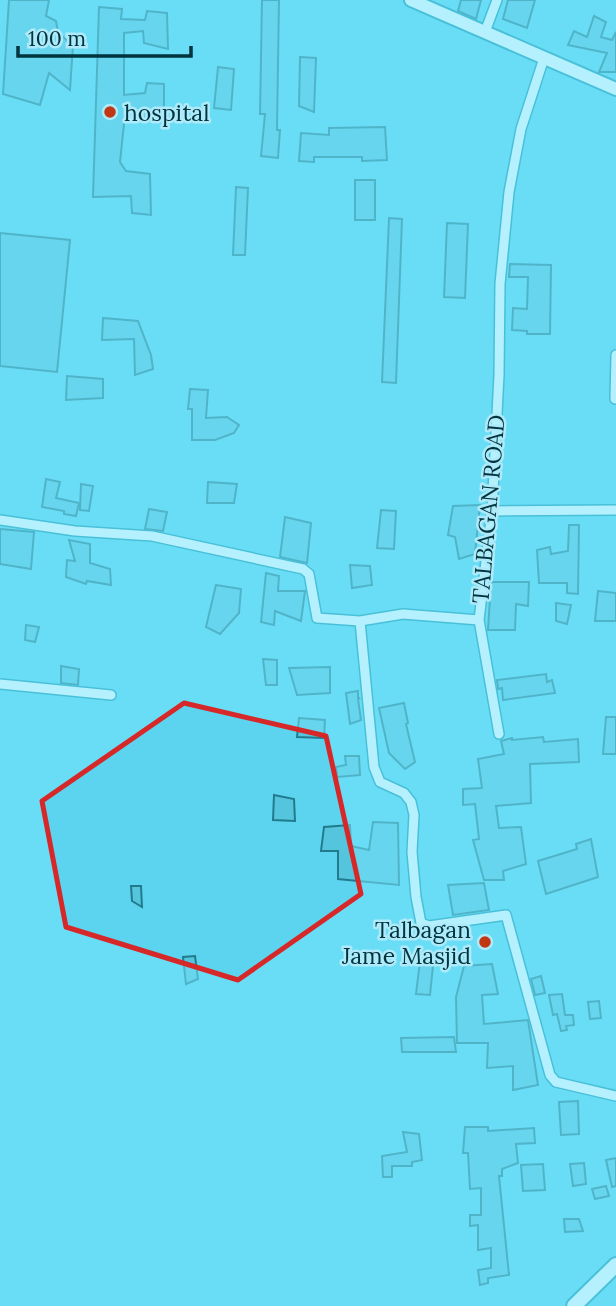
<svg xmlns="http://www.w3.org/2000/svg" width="616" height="1306" font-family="Lora,serif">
<rect width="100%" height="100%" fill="#76e3fc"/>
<path fill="#5cd4ef" d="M 0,0 L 616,0 L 616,1306 L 0,1306 Z"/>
<path fill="#55c4dd" stroke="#227b8d" stroke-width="2" d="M 9,0 L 49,0 L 46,16 L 56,21 L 58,33 L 73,45 L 70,90 L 49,73 L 40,105 L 3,94 Z
M 262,0 L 279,0 L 277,130 L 280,130 L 278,158 L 261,156 L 265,114 L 260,114 Z
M 461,0 L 481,0 L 476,19 L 458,11 Z
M 508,0 L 535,0 L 527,28 L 503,19 Z
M 99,7 L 122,9 L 121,19 L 145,20 L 147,11 L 167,13 L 168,49 L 144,43 L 143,31 L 124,33 L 124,95 L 145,93 L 147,83 L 164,84 L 164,121 L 144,120 L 126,105 L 120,162 L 126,171 L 150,174 L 151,215 L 132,213 L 131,196 L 93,197 Z
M 594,16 L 606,22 L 601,37 L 612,40 L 616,32 L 616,72 L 599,72 L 607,53 L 568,45 L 574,31 L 587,37 Z
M 300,57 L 316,58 L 314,112 L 299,106 Z
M 218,67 L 234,69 L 231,110 L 214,108 Z
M 385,127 L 387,160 L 362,161 L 362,157 L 314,157 L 314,162 L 299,161 L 301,133 L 329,135 L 329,128 Z
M 355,180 L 375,180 L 375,220 L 355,220 Z
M 236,187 L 248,188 L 245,255 L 233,255 Z
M 389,218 L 402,219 L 396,383 L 382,382 Z
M 447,223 L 468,224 L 465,298 L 444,297 Z
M 0,233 L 70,240 L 57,372 L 0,366 Z
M 510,264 L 551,265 L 550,334 L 527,334 L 527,331 L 512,330 L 513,308 L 527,309 L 528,277 L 509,277 Z
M 103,318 L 138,321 L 151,355 L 153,369 L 135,375 L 134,339 L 102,340 Z
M 67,376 L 103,379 L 103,398 L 66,400 Z
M 190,389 L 208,390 L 206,418 L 227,417 L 239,425 L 234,433 L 215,440 L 192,440 L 192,409 L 188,409 Z
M 46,479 L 60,482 L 56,498 L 79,503 L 76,516 L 64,514 L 64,511 L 42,507 Z
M 208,482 L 237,484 L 234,503 L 207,503 Z
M 81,484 L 93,486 L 89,511 L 80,510 Z
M 480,505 L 475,554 L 459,559 L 455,537 L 448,535 L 453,506 Z
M 149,509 L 167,512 L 163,531 L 145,529 Z
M 381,510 L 396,511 L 394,549 L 377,548 Z
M 285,517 L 311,523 L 307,563 L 280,557 Z
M 569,525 L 579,525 L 578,594 L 567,593 L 567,583 L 539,583 L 537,550 L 550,547 L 551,554 L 568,551 Z
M 0,529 L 34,532 L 31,569 L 0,564 Z
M 69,540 L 90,544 L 90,563 L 110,569 L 111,585 L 87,581 L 86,584 L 66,577 L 67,560 L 75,561 Z
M 350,565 L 370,566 L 372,585 L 352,588 Z
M 266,573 L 279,576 L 278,591 L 305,591 L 301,621 L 275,611 L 274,625 L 261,622 Z
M 491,582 L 529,582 L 528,606 L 516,604 L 515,630 L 488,630 Z
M 216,585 L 241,589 L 239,613 L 220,634 L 206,627 Z
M 598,591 L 616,593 L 616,621 L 595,621 Z
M 556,603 L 571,605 L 567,624 L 556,621 Z
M 26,625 L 39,627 L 35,642 L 25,640 Z
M 263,659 L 277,660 L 277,685 L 266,685 Z
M 61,666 L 79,669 L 78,685 L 61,683 Z
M 330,667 L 330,693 L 297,695 L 289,668 Z
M 546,674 L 547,682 L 552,680 L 555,693 L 503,700 L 502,688 L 498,689 L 497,680 Z
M 358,691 L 358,698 L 360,698 L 358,699 L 361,720 L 350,724 L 346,693 Z
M 404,703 L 408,723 L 406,724 L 415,762 L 405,769 L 389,753 L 379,708 Z
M 606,717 L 616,717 L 616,754 L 603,754 Z
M 299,718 L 325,720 L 324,738 L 297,737 Z
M 543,737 L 544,742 L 578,739 L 579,762 L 530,764 L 531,803 L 496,806 L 499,828 L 521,827 L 526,864 L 503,871 L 504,880 L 484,880 L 473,840 L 479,839 L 475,804 L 463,805 L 463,789 L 482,788 L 478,759 L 504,754 L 501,741 L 512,738 L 512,740 Z
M 345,756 L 359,756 L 360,775 L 337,777 L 336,767 L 346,765 Z
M 274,795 L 294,799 L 295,821 L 273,820 Z
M 373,822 L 398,823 L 399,885 L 338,879 L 338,851 L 321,851 L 324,827 L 350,825 L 351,846 L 369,850 Z
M 591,839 L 598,877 L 546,894 L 538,861 L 577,849 L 576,844 Z
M 484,883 L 489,910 L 453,915 L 448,885 Z
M 131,886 L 141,886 L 142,907 L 132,901 Z
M 421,953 L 434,956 L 430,995 L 416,994 Z
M 195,956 L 198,979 L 186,984 L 183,957 Z
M 492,964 L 498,994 L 482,995 L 484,1024 L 528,1020 L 538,1085 L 513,1090 L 513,1066 L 487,1068 L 488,1043 L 457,1043 L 456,997 L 464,966 Z
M 541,976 L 545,993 L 535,995 L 531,979 Z
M 562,994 L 565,1015 L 573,1015 L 574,1025 L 566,1026 L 567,1030 L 561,1031 L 557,1014 L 553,1015 L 549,995 Z
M 599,1001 L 601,1018 L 590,1019 L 588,1002 Z
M 454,1037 L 456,1052 L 402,1052 L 401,1038 Z
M 578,1101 L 579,1134 L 561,1135 L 559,1102 Z
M 465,1127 L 488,1127 L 488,1131 L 534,1128 L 535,1143 L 516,1144 L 518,1163 L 502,1169 L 502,1176 L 499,1176 L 509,1275 L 488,1278 L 488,1283 L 480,1285 L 478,1270 L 491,1268 L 491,1248 L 478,1250 L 478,1225 L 470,1226 L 470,1215 L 481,1215 L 481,1188 L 470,1189 L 468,1153 L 463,1153 Z
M 403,1132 L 419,1134 L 422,1160 L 412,1162 L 412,1166 L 392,1166 L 392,1177 L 383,1177 L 382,1156 L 407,1152 Z
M 616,1158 L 616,1186 L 612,1187 L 606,1160 Z
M 584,1163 L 586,1184 L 573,1186 L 570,1164 Z
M 543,1164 L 545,1190 L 523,1191 L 521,1165 Z
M 606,1186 L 609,1196 L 595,1199 L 592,1189 Z
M 564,1219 L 579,1219 L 583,1231 L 565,1232 Z"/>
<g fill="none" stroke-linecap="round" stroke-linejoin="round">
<defs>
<path id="minor" d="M 485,32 L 497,0
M 544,58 L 521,129 L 509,192 L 500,284 L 499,375 L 492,511 L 479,620 L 403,614 L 360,621 L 374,767 L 380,782 L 404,793 L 411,802 L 414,815 L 412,852 L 416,897 L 421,923 L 429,926 L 506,915 L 550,1075 L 556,1082 L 616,1096
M 615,399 L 616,355
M 492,511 L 616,510
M 0,520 L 75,531 L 152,536 L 303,569 L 309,574 L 317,618 L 360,621
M 479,620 L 499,734
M 0,684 L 111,695"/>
<path id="secondary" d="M 411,0 L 616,89"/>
<path id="trunk" d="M 574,1306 L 616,1265"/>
</defs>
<use href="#minor" stroke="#1195ad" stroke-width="12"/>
<use href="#secondary" stroke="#1195ad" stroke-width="16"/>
<use href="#trunk" stroke="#1195ad" stroke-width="18"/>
<use href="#minor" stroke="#fff" stroke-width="9"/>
<use href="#secondary" stroke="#fff" stroke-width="12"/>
<use href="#trunk" stroke="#fff" stroke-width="14"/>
</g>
<path d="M0 0H616V1306H0ZM 184,703 L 326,736 L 361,894 L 238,980 L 66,927 L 42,801 Z" fill="#76e3fc" fill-opacity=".55" fill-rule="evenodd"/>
<path fill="none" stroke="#d62828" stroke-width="5" stroke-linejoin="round" d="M 184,703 L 326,736 L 361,894 L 238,980 L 66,927 L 42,801 Z"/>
<g fill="#c13713" stroke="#aeeaf9" stroke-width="2.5">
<circle cx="110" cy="112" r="7"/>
<circle cx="485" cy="942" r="7"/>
</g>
<g text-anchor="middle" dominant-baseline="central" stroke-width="5" stroke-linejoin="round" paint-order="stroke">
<g font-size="23" fill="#00343e" stroke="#aeeaf9" text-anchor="start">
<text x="124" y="112">hospital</text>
<text x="471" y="929" text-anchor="end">Talbagan<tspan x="471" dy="26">Jame Masjid</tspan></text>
</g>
<g font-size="23" fill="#00343e" stroke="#aeeaf9">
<text transform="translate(488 509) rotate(-85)">TALBAGAN ROAD</text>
</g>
</g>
<path d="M18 46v10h173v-10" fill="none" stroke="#00343e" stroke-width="3.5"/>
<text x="28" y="46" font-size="21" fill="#00343e" stroke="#aeeaf9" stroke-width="5" paint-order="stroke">100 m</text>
</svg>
